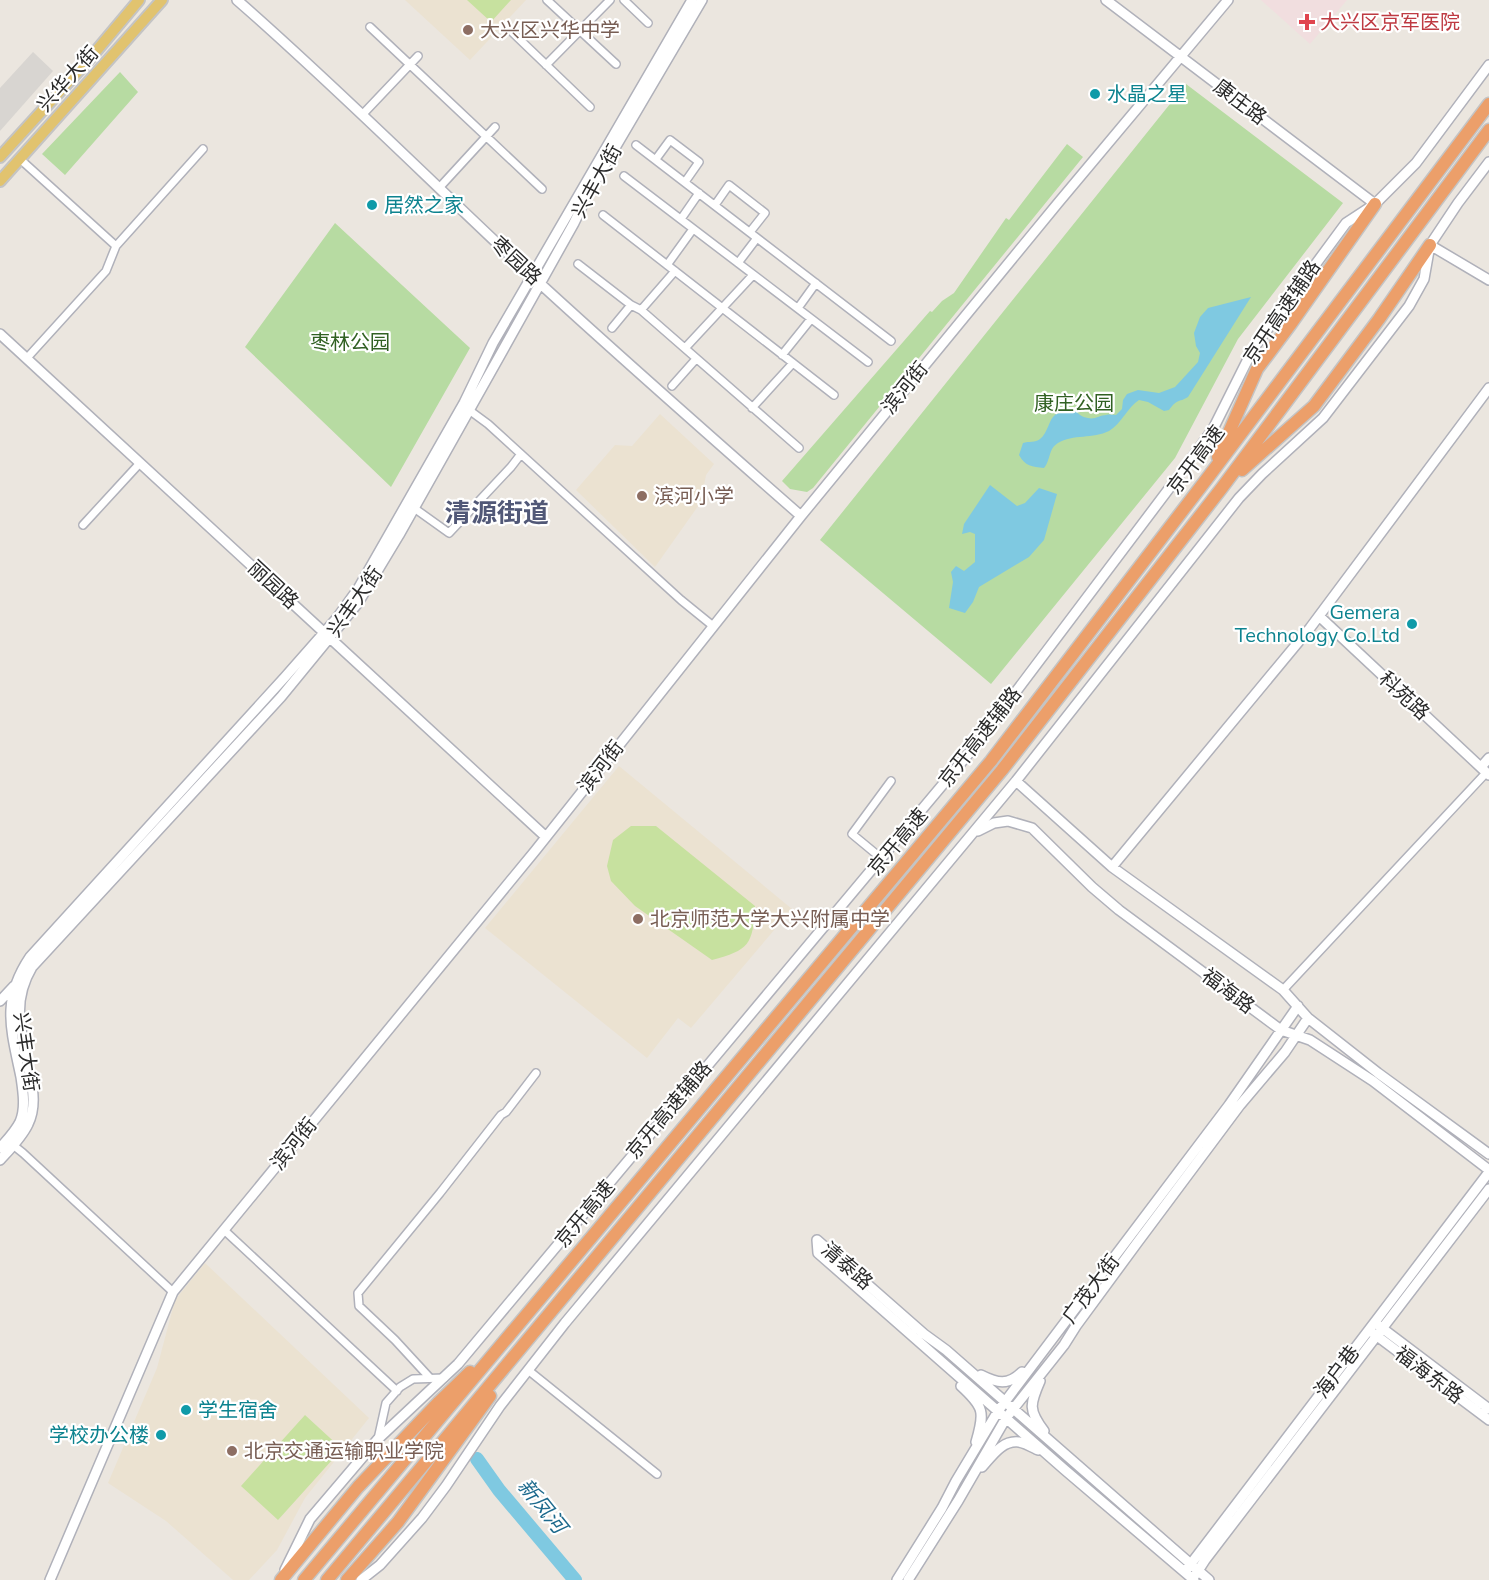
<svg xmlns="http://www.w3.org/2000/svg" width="1489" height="1580" font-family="'Nunito Sans','Noto Sans SC',sans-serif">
<rect width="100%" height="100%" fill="#ebe6df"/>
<path fill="#ebe2d1" d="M 405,0 L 526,0 L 470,60 Z
M 660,414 L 714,464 L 706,475 L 701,502 L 655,567 L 576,490 L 615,445 L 632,446 Z
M 619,766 L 792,909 L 691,1028 L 678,1018 L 647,1058 L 485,928 Z
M 205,1263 L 369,1418 L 305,1498 L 277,1550 L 249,1580 L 233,1580 L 166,1521 L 108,1483 L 157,1368 L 175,1300 Z"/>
<path fill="#f1dedf" d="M 1261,0 L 1347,0 L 1310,44 Z"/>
<path fill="#b7dba2" d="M 120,72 L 138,92 L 65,175 L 42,154 Z
M 1186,84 L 1343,203 L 1238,339 L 1175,458 L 991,684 L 820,540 Z
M 1067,144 L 1083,157 L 813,488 L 807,492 L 790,489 L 782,481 L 930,311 L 932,312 L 942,301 L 954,293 L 1006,218 L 1009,220 Z
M 335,223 L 470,348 L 391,487 L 245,347 Z"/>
<path fill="#c7e19f" d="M 467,0 L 511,0 L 491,22 Z
M 631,826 L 656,826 L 755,906 C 753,945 749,950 712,960 L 635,906 L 611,881 L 607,866 L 613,840 Z
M 305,1415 L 342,1449 L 278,1520 L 241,1486 Z"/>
<path fill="#d8d5d1" d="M 33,52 L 53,71 L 0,131 L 0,88 Z"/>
<path fill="#7fc9e1" d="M 1251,297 L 1188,397 C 1178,403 1178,398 1169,410 L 1164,411 L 1148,402 L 1139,400 C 1127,408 1122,423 1109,431 C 1093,439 1073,434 1058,443 C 1048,449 1051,460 1044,468 C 1032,467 1025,466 1019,455 L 1023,443 C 1029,441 1035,443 1040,439 C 1048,433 1049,419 1055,415 C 1056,414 1062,412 1063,412 C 1080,407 1075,416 1088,418 C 1095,420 1100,415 1106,415 C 1110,414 1113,415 1116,415 L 1122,409 L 1123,400 L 1127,394 L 1138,390 L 1159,393 L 1175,387 L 1198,362 L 1200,353 L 1196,346 L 1194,333 L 1200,317 L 1208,308 Z
M 990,485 L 1017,506 L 1025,503 L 1039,488 L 1057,494 L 1044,540 L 1029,557 L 979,587 L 973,602 L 965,613 L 949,608 L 953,582 L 951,572 L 956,566 L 964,571 L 975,562 L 975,534 L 970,532 L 962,534 L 964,524 Z"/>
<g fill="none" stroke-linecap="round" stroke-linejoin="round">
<path stroke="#7fc9e1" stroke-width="14" d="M 477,1459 L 499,1490 L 575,1580"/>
<defs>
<path id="street" d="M 547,0 L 616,64
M 624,0 L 648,23
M 370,27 L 542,189
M 513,33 L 590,107
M 546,65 L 610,0
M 362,115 L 418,56
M 636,145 L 891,341
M 20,159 L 116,246
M 656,159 L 670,140 L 699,162 L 685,182
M 624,176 L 868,362
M 439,188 L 495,127
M 715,205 L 729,185 L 765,213 L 750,232
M 603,215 L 834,395
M 681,219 L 699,193
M 738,263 L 757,238
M 578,264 L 631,305 L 641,310 L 799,448
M 667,265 L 693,229
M 798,308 L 816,283
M 641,310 L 675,271
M 612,328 L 631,305
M 686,347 L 753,275
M 782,355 L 811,319
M 27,358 L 106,271 L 116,246 L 203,149
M 672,386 L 696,359
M 752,408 L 793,363
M 469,410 L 488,424 L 681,600 L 713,626
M 414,508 L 449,533 L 511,467 L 521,454
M 83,525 L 140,463
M 881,858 L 852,834 L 891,781
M 1283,990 L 1486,773
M 9,1144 L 13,1145 L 23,1153 L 173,1292
M 224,1230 L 397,1391
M 528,1370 L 657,1474
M 430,1378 L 395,1340 L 359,1306 L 358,1293 L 440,1193 L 501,1115 L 506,1112 L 536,1073
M 378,1439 L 386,1403 L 400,1387 L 413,1379 L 444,1378"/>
<path id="secondary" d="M 237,0 C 339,89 434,185 533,277 C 621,358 711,437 801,516
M 1106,0 L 1375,204
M 1430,245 L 1489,280
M 0,334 L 546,837
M 1319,616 L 1489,775
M 1481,767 L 1489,758
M 1016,781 L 1112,867 L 1283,990 L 1308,1018 L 1378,1073 L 1489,1154
M 978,831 L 994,823 L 1008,821 L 1032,828 L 1092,887 L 1119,910 L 1281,1030 L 1310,1040 L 1373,1081 L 1489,1170
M 1112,867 L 1310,628 L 1489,388
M 0,1001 L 14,986
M 0,1148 C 7,1140 15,1132 20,1122 C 26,1108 23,1091 21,1077 C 11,1029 1,1000 30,957 L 285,677 L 337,618 L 358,589 L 464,403 L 493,343 L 692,0
M 0,1160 C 10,1149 22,1137 28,1124 C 36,1108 33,1090 30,1074 C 22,1034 10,1004 32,967 L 281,697 L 358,603 L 399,535 L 503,350 L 574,223 L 589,192 L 702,0
M 817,1240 L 924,1334 L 946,1350 L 1209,1580
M 817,1240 L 818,1253 L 1065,1470 L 1194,1580
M 1378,1325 L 1489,1409
M 1373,1333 L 1489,1420
M 981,1375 C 997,1383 1008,1386 1022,1372
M 1040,1381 C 1030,1404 1028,1410 1044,1431
M 961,1386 C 984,1407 985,1412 976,1442
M 982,1467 C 992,1456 1002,1440 1019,1442 C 1025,1443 1032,1447 1038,1450
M 1187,1569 L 1489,1172
M 285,1570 L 310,1519 L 378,1439 L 458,1364 L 975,746 L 1183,470 L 1213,429 L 1253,349 L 1346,223 L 1375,204 L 1416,163 L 1489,65
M 1196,1574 L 1205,1560 L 1489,1189
M 50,1580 L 173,1292 L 535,851 L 801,516 L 1058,203 L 1228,0
M 361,1580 L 380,1565 L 422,1518 L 446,1486 L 500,1406 L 565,1323 L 1016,781 L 1239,498 L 1262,474 L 1323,418 L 1409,306 L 1424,279 L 1430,245 L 1458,203 L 1489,162
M 897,1580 L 942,1508 L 956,1481 L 998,1411 L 1229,1105 L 1298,1006
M 908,1580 L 958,1501 L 1006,1418 L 1064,1345 L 1076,1326 L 1137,1243 L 1240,1105 L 1285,1052 L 1308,1018"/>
<path id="primary" d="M 0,157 L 92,56 L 139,0
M 0,181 L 162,0"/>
<path id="highway" d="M 1218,457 L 1257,369 L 1290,325 L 1375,204
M 1242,470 L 1314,406 L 1379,319 L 1430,245
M 281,1580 L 358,1487 L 439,1402 L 470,1372
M 304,1580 L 991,761 L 1209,476 L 1489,104
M 327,1580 L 435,1451 L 1002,770 L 1221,489 L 1489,130
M 347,1580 L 398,1522 L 490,1396"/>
</defs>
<use href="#street" stroke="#b0b1ba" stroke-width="10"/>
<use href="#secondary" stroke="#b0b1ba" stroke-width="12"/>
<use href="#primary" stroke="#c4c4c4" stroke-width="14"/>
<use href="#highway" stroke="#c4c4c4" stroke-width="15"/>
<use href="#street" stroke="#fff" stroke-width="7"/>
<use href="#secondary" stroke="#fff" stroke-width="9"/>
<use href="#primary" stroke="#e1c36f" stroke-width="10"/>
<use href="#highway" stroke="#ec9f6a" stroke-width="12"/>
</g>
<path fill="#e0444e" stroke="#fff" stroke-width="2" d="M1304 13h6v6h6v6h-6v6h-6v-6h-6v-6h6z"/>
<g fill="#8d6e63" stroke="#fff" stroke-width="2">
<circle cx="468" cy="30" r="6"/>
<circle cx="642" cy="496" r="6"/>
<circle cx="638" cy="919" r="6"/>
<circle cx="232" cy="1451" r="6"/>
</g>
<g fill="#0f9aa8" stroke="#fff" stroke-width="2">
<circle cx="1095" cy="94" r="6"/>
<circle cx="372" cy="205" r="6"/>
<circle cx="1412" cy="624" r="6"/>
<circle cx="186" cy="1410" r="6"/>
<circle cx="161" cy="1435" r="6"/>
</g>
<g text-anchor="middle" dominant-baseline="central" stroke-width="4.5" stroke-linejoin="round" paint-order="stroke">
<g font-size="20" fill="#be3a42" stroke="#fff" text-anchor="start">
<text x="1320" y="22">大兴区京军医院</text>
</g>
<g font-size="20" fill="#785e54" stroke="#fff" text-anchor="start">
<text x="480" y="30">大兴区兴华中学</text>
<text x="654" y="496">滨河小学</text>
<text x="650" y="919">北京师范大学大兴附属中学</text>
<text x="244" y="1451">北京交通运输职业学院</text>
</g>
<g font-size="20" fill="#2b2b2b" stroke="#fff">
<text transform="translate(68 79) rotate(-48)">兴华大街</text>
<text transform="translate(1240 102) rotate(37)">康庄路</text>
<text transform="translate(597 181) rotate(-61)">兴丰大街</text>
<text transform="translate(516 261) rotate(43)">枣园路</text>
<text transform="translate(1282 312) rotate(-56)">京开高速辅路</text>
<text transform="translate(905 388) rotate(-51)">滨河街</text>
<text transform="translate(1196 460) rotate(-53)">京开高速</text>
<text transform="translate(273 585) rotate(43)">丽园路</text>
<text transform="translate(355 602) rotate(-55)">兴丰大街</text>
<text transform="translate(1404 696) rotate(43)">科苑路</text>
<text transform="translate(980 737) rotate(-52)">京开高速辅路</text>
<text transform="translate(601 767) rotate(-52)">滨河街</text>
<text transform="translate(898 842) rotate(-50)">京开高速</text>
<text transform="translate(1228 991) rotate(37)">福海路</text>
<text transform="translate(26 1052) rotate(82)">兴丰大街</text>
<text transform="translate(669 1110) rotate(-50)">京开高速辅路</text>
<text transform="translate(294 1144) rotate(-51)">滨河街</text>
<text transform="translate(585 1214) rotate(-50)">京开高速</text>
<text transform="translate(847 1266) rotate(41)">清泰路</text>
<text transform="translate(1091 1289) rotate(-53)">广茂大街</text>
<text transform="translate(1337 1372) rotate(-53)">海户巷</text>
<text transform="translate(1429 1375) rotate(37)">福海东路</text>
</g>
<g font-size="20" fill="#0d838f" stroke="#fff" text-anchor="start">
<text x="1107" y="94">水晶之星</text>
<text x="384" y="205">居然之家</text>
<text x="1400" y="612" text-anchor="end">Gemera<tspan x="1400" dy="23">Technology Co.Ltd</tspan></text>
<text x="198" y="1410">学生宿舍</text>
<text x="149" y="1435" text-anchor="end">学校办公楼</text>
</g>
<g font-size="20" fill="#316123" stroke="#fff">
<text x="350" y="342">枣林公园</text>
<text x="1074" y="403">康庄公园</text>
</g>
<g font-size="21" font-style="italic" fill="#1d6a8d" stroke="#fff">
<text transform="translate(542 1506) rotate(51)">新凤河</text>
</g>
<g font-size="26" font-weight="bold" fill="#515877" stroke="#fff">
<text x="497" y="513">清源街道</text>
</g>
</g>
</svg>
